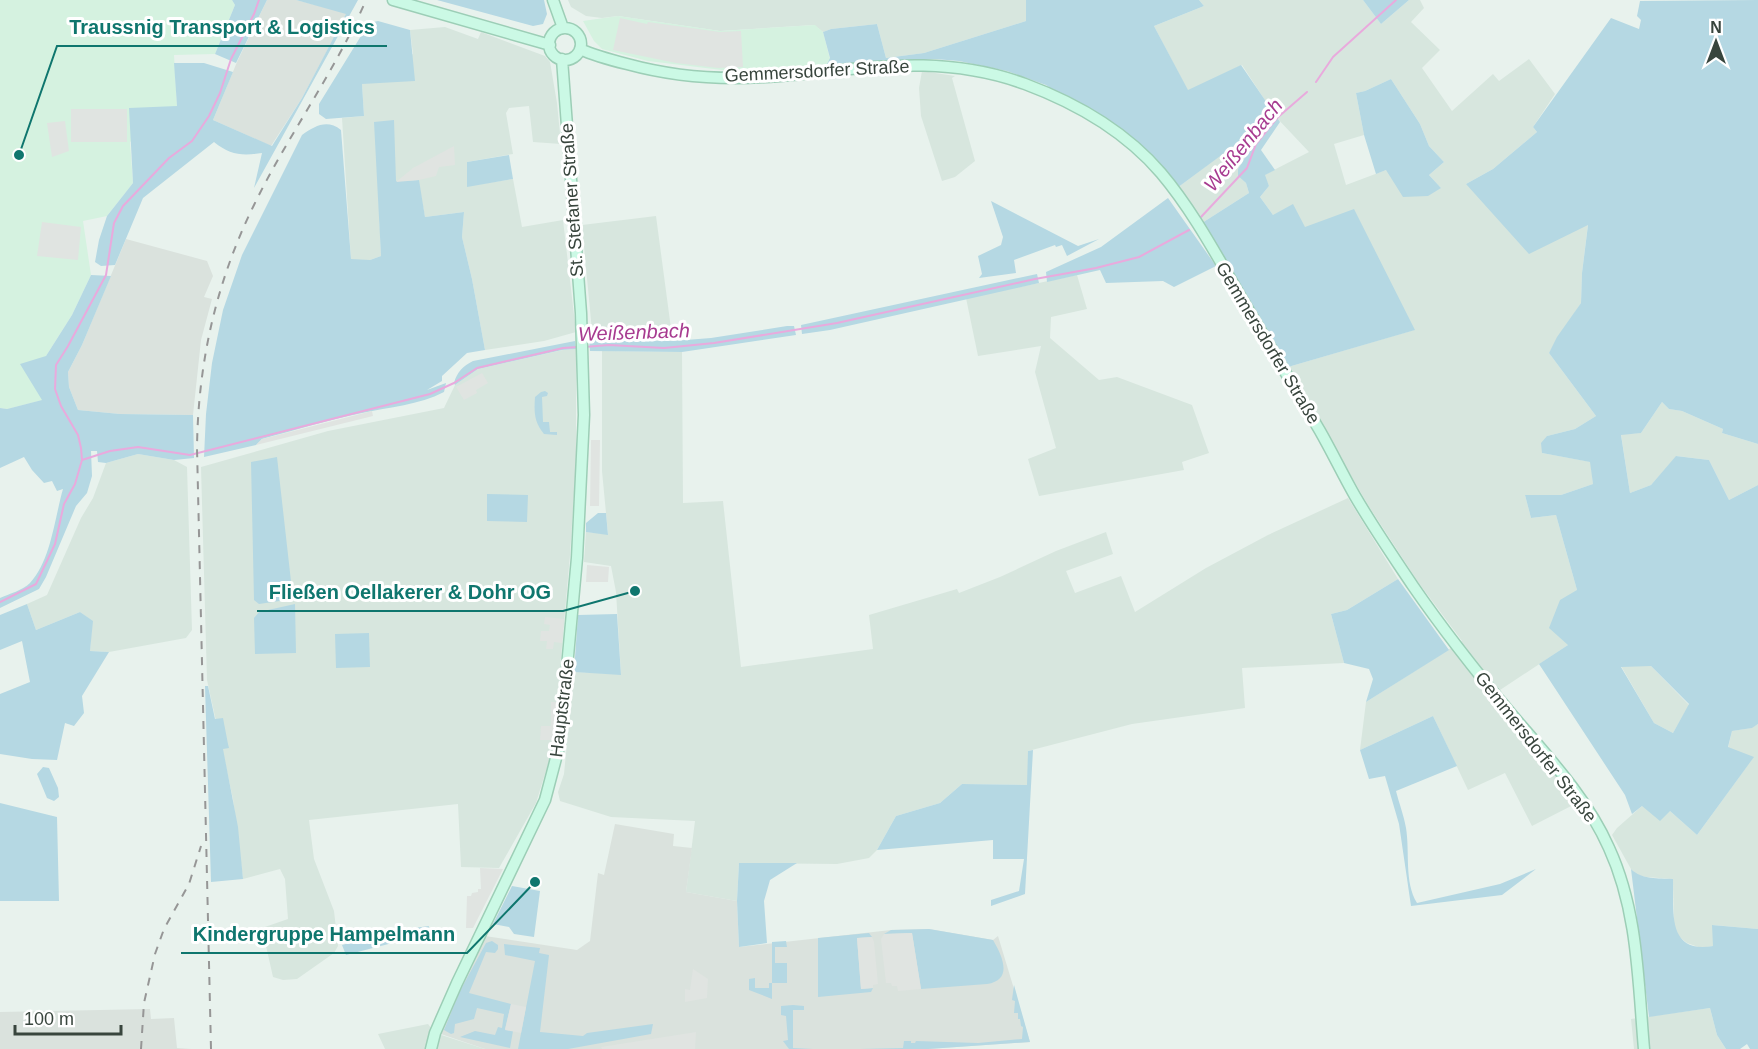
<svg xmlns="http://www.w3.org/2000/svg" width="1758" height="1049" font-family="Helvetica,sans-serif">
<rect width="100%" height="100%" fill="#e8f2ed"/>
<path fill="#d7e6de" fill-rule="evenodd" d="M 568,0 L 1026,0 L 1026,21 L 924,53 L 886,58 L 877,24 L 831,29 L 823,32 L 814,25 L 720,31 L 618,16 L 602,18 L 586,16 L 571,7 Z
M 1199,0 L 1363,0 L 1381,24 L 1409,0 L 1420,0 L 1424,8 L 1411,22 L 1440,50 L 1422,68 L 1452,111 L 1493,74 L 1499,81 L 1529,59 L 1555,94 L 1533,127 L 1537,132 L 1493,169 L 1466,184 L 1588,224 L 1582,273 L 1581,303 L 1549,353 L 1596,416 L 1575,429 L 1547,436 L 1542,453 L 1591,462 L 1593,484 L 1561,495 L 1525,495 L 1531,518 L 1556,515 L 1577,590 L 1568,645 L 1491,696 L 1560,777 L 1577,803 L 1532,826 L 1505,773 L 1468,790 L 1433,716 L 1360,750 L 1366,702 L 1462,641 L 1418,582 L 1368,505 L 1288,367 L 1414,330 L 1305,227 L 1273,215 L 1260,197 L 1269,186 L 1264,175 L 1309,152 L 1276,117 L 1242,65 L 1188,91 L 1154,26 L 1204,6 ZM 1391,79 L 1420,124 L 1429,146 L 1444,162 L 1429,175 L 1441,188 L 1386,170 L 1346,185 L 1334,144 L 1364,135 L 1356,93 L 1365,91 Z
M 445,27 L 478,39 L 481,32 L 545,56 L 550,62 L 557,103 L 561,144 L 533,142 L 529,106 L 509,108 L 506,113 L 513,154 L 467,162 L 468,186 L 513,179 L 522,227 L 563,220 L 576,332 L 544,341 L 485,350 L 472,279 L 462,237 L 464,212 L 425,217 L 418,180 L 378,182 L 381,256 L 370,260 L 351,260 L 342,118 L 364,116 L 362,84 L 413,54 L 410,30 Z
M 922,71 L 955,76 L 952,78 L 975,161 L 955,177 L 942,181 L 921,116 L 919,88 Z
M 1254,130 L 1246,156 L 1238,169 L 1238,176 L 1246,183 L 1249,193 L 1202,223 L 1177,188 Z
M 656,216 L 672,336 L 592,331 L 582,225 Z
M 1077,275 L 1087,309 L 1051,317 L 1050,338 L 1099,380 L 1117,377 L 1192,405 L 1209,453 L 1182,462 L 1184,470 L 1039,496 L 1028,459 L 1056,448 L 1035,372 L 1041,346 L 978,356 L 966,298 Z
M 576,349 L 576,462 L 570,555 L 553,748 L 536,803 L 499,868 L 461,867 L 458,804 L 309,820 L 314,859 L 334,911 L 338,946 L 334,953 L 297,979 L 283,980 L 273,977 L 262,928 L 288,919 L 285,879 L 280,869 L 243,879 L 233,799 L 207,680 L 201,467 L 328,431 L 444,408 L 455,385 L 478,369 L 563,350 Z
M 602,351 L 682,352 L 683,503 L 723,501 L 741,667 L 873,649 L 869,615 L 957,589 L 959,593 L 1000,577 L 1056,551 L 1106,532 L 1113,554 L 1066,571 L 1075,593 L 1121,576 L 1135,612 L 1206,568 L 1268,535 L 1348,498 L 1398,579 L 1347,610 L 1331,614 L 1344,663 L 1242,668 L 1245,708 L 1132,724 L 1028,751 L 1028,785 L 962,784 L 940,803 L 896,816 L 877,850 L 869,858 L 837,864 L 739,863 L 737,901 L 686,892 L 695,821 L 611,817 L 560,801 L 558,792 L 564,774 L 574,672 L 621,674 L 616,592 L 611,566 L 584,562 L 586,532 L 608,534 L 602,471 Z
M 1662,402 L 1669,409 L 1682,411 L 1723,429 L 1722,433 L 1758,444 L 1758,485 L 1729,500 L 1709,460 L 1677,456 L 1651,485 L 1630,493 L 1621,434 L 1641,433 Z
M 138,454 L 174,460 L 187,467 L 192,630 L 186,638 L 109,652 L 90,651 L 92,621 L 80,612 L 36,630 L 27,604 L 47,595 L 81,518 L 93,498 L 106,463 Z
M 1621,666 L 1651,666 L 1689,705 L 1673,733 L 1654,723 Z
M 1758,724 L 1758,929 L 1713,925 L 1713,946 L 1701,948 L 1687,943 L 1678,936 L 1674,928 L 1673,879 L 1646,877 L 1637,875 L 1631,869 L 1612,835 L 1617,828 L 1642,806 L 1670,811 L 1697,835 L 1753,758 L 1728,748 L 1732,731 L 1751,728 Z
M 1710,1008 L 1717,1035 L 1726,1049 L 1634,1049 L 1631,1019 Z
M 428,1024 L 435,1033 L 485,1049 L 385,1049 L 378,1034 Z"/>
<path fill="#d5f2e0" d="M 0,0 L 232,0 L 235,5 L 215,54 L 174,55 L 177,106 L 130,142 L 133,183 L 107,216 L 83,221 L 91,275 L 72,315 L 46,356 L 43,400 L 7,409 L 0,408 Z
M 618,16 L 720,31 L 815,25 L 823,32 L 830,59 L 827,64 L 749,70 L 722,70 L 648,61 L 602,49 L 594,41 L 583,21 Z"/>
<path fill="#dae2dd" d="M 267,0 L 296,0 L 347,13 L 302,98 L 271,146 L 213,120 L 237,62 Z
M 126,239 L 207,261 L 213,276 L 204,297 L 212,299 L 201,340 L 193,415 L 120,414 L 78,410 L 69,387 L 68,372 L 82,345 Z
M 615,824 L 674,834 L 673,846 L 692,848 L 686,892 L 737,901 L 739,947 L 891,930 L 929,929 L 993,940 L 998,936 L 1030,1042 L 928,1049 L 485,1049 L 441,1034 L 450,1010 L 485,936 L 577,950 L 590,941 L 598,873 L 604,875 Z
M 150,1009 L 151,1019 L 174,1018 L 177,1048 L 191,1049 L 0,1049 L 0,1012 Z"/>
<path fill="#b5d8e3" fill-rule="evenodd" d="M 232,0 L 267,0 L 236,63 L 215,54 L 235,5 Z
M 296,0 L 358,0 L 254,188 L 262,153 C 242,156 230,155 214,142 L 143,198 L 115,265 L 101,266 L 95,262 L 99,240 L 107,216 L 133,183 L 129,108 L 177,106 L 174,63 L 204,63 L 233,72 L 213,120 L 272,146 L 302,98 L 346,14 Z
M 437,0 L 544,0 L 547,14 L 543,24 L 533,26 Z
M 1026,0 L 1199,0 L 1204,6 L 1154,26 L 1188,90 L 1241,65 L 1280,122 L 1261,150 L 1275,170 L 1265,175 L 1269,186 L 1260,197 L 1273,215 L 1293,204 L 1305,227 L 1354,209 L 1415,330 L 1288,367 L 1202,223 L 1249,193 L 1246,183 L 1238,176 L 1238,169 L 1246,156 L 1254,131 L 1177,188 L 1136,144 L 1046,85 L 1007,71 L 959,61 L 935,59 L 861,64 L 827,64 L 830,58 L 823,32 L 831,29 L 877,24 L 886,58 L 924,53 L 1026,21 Z
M 1363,0 L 1409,0 L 1381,24 Z
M 1758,0 L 1758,444 L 1722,433 L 1723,429 L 1682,411 L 1669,409 L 1662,402 L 1641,433 L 1621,435 L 1630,493 L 1651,485 L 1676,456 L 1709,460 L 1729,500 L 1758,485 L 1758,724 L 1752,728 L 1732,731 L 1728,747 L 1754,757 L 1697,835 L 1670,811 L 1660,821 L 1642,806 L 1632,814 L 1625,795 L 1539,664 L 1568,645 L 1549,628 L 1560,600 L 1577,590 L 1556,515 L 1531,518 L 1525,495 L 1561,495 L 1593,484 L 1590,462 L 1542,453 L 1541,443 L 1547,436 L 1575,429 L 1596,416 L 1549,353 L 1557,337 L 1581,303 L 1582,273 L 1588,225 L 1529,254 L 1466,184 L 1493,169 L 1537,132 L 1533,127 L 1611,18 L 1639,29 L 1641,20 L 1637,16 L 1640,1 ZM 1651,666 L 1689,704 L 1673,733 L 1654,723 L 1621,667 Z
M 378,21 L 410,30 L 415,81 L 362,84 L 364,116 L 326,119 L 319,114 L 319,104 L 369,23 Z
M 1391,79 L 1420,124 L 1429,146 L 1444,162 L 1429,175 L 1441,188 L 1428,196 L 1403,197 L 1386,170 L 1376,174 L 1364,135 L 1356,93 L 1365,91 Z
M 394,120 L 396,181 L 419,180 L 425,217 L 464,212 L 462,237 L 472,279 L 485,350 L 467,353 L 442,376 L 442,381 L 427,390 L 446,383 L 444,392 C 419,405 389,407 362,413 C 328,420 295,430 262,439 L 256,445 L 204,457 L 206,414 L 212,363 L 223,310 L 242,255 L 302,135 C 315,126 327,119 341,130 L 351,259 L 370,260 L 381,256 L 374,122 Z
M 509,155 L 513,179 L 467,187 L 467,162 Z
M 1168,198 L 1216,266 L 1174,287 L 1163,281 L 1106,283 L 1100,270 L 1047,282 L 1046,272 L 1101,247 Z
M 991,201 L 1078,246 L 1099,239 L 1067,256 L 1062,245 L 1056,247 L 1055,245 L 1014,260 L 1016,273 L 979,278 L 982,274 L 978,256 L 1001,245 L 1003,237 Z
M 1037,274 L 1039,283 L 830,330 L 802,334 L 801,325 Z
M 91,275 L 111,276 L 82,345 L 68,372 L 69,387 L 78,410 L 120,414 L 193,415 L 194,458 L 174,460 L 138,454 L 106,463 L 98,462 L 97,451 L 91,451 L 92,476 L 87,493 L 76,506 L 46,577 L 39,589 L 0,608 L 0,598 C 9,594 23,590 30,583 C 51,561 55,516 63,489 L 57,491 L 52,481 L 44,483 L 32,470 L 24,457 L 0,468 L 0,408 L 7,409 L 42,400 L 20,364 L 46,356 L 72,315 Z
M 787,326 L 794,326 L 796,335 L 682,352 L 590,351 L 589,340 L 673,341 L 711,338 Z
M 575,341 L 576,349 L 562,350 L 478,369 L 455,385 L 454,383 C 457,372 463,366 473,361 Z
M 545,391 L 548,393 L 547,396 L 542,397 L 543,422 L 549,422 L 550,432 L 557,432 L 557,435 L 544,434 C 534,422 534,412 535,397 L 541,392 Z
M 277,457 L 293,599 L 259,604 L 254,600 L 251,462 Z
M 487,494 L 528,495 L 527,522 L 487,521 Z
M 598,513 L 606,513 L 608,535 L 586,532 L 586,523 Z
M 1398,579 L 1449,650 L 1366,702 L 1373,679 L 1369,669 L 1344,663 L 1331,614 L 1347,610 Z
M 27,604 L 36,630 L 80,612 L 93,621 L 90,651 L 109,652 L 82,696 L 84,713 L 74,726 L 65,723 L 57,760 L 32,759 L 0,754 L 0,694 L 30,682 L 22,641 L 0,650 L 0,615 Z
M 295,604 L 296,653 L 255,654 L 254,618 L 259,612 Z
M 617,614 L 621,675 L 574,672 L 578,615 Z
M 369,633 L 370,667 L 336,668 L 335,634 Z
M 205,686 L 208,686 L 215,719 L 223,718 L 228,744 L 229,748 L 223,749 L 238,827 L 243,879 L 211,882 Z
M 1433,716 L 1457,766 L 1396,791 C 1399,803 1404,816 1406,828 C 1410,852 1404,882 1417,903 L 1500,884 L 1536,869 L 1502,895 L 1411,906 L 1399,824 L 1385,776 L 1369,779 L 1360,750 Z
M 1033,750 L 1025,894 L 991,906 L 991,900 L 1019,891 L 1024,859 L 993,859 L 993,840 L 877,850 L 896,816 L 940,803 L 962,784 L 1027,785 L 1028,751 Z
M 43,767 L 49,768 L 58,788 L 59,797 L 54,801 L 47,798 L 37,774 Z
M 0,803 L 57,817 L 59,901 L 0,901 Z
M 739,863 L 797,863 L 770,880 L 764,901 L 767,943 L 739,947 L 737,901 Z
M 1631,869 C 1642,880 1658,878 1673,879 C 1674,910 1666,954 1713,946 L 1712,925 L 1758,929 L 1758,1049 L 1750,1049 L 1747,1044 L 1740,1049 L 1726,1049 L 1717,1035 L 1710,1008 L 1649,1017 Z
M 512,886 L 540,891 L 534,937 L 514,934 L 509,927 L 493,924 Z
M 429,926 L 427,934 L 346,955 L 342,945 L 391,931 Z
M 929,929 L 993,940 C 1003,957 1013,980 987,984 L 921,989 L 912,933 L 884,934 L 891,930 Z
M 869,933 L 872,937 L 857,938 L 861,989 L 873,988 L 871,992 L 818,997 L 818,938 Z
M 492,941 L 498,945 L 498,949 L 495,953 L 486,952 L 469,993 L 511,1004 L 505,1029 L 513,1031 L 510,1048 L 460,1037 L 475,1031 L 495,1035 L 498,1027 L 502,1028 L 504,1014 L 477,1008 L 474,1019 L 455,1024 L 454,1033 L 451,1034 L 444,1030 L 460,991 L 486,943 Z
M 786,941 L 787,947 L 775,947 L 775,963 L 787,963 L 787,983 L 772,983 L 772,999 L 749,990 L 749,979 L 755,978 L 755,988 L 769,988 L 769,983 L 772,983 L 772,942 Z
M 504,944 L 540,948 L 539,953 L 549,955 L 540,1032 L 583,1036 L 587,1033 L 653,1024 L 651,1034 L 568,1049 L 518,1049 L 535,961 L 505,955 Z
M 1014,985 L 1030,1042 L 928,1049 L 860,1049 L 903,1048 L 904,1041 L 911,1041 L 911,1043 L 915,1043 L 916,1041 L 978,1043 L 1022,1039 L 1023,1027 L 1021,1026 L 1020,1019 L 1018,1019 L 1018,1013 L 1014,1013 L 1015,1001 L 1012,1000 Z
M 793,1005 L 804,1006 L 804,1010 L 793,1010 L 793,1048 L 813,1049 L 789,1049 L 783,1041 L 788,1040 L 786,1016 L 781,1015 L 781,1006 Z"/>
<path fill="#e0e4e1" d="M 620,18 L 647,24 L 648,22 L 720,32 L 741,31 L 743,67 L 718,68 L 676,63 L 613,50 Z
M 71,109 L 127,109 L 127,142 L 71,142 Z
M 65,121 L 69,151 L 52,157 L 47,123 Z
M 454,146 L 455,165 L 439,167 L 436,176 L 419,180 L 396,182 L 413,168 Z
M 42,222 L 81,227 L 78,260 L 37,256 Z
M 482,373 L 488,383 L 476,390 L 477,393 L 464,400 L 456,387 Z
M 372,411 L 373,416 L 256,445 L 262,439 Z
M 591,440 L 600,440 L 599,506 L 590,506 Z
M 587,565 L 609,567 L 608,582 L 586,582 Z
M 545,617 L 564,619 L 562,643 L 554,642 L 553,649 L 546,649 L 547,641 L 540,641 L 541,631 L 549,631 L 550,625 L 544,624 Z
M 551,702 L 559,702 L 555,740 L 540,740 L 541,726 L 551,726 Z
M 480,868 L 503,869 L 473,928 L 466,928 L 467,896 L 471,896 L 472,893 L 478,892 L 478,889 L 481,889 Z
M 912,933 L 921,989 L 898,991 L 897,986 L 892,986 L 891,983 L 886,983 L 881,939 L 884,934 Z
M 872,937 L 874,942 L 878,984 L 873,985 L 873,988 L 861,989 L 857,938 Z
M 693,969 L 708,979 L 707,998 L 685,1002 L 685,989 L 690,990 Z
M 511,1004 L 526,1007 L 521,1033 L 505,1030 Z
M 696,1032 L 695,1049 L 602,1049 L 601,1047 Z"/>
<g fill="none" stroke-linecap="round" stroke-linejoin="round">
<path stroke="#e9aadd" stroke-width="2" d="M 1316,82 L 1333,57 L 1396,0
M 1201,217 L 1247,168 L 1256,144 L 1277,118 L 1307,92
M 584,347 L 609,345 L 664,348 L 714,343 L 837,323 L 1035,279 L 1096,268 L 1139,257 L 1189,230
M 82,460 L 110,451 L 138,447 L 190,455 L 430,394 L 454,383 L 477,368 L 563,348 L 578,347
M 0,602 L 36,584 L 55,544 L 64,504 L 75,484 L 82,460 L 81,448 L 78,435 L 61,406 L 55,389 L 56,365 L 68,346 L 106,275 L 114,223 L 123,206 L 169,158 L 192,141 L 209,116 L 220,93 L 231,59 L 254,14 L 259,0"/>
<defs>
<path id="secondary" d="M 393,0 L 550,45
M 553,0 L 563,28
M549 44a16 16 0 1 1 32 0a16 16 0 1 1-32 0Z
M 580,49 C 595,56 611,60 627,64 C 671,76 720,80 765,77 C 857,71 934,51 1025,84 C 1076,103 1125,131 1161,173 C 1194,212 1219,260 1245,304 C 1270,346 1295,389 1320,431 C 1332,452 1343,475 1355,496 C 1373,527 1393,556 1413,586 C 1444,631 1478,674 1513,716 C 1548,757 1587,798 1609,848 C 1638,911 1638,981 1644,1049
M 431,1049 L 435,1033 L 457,983 L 545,800 L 560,743 L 577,558 L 584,415 L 581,313 L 562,59"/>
</defs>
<use href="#secondary" stroke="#9cceb6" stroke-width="13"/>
<use href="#secondary" stroke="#cbf9e5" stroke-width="10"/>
<path stroke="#969696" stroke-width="2" stroke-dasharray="8 8" stroke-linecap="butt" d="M 141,1049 L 144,1003 L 155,954 L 164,929 L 189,884 L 201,846
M 211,1049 L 197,448 C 198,363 216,282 254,205 C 288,135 335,72 366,0"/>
</g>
<g text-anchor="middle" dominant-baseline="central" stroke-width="6" stroke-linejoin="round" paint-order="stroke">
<g font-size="18" fill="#38453d" stroke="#fff">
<text transform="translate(817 71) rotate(-3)">Gemmersdorfer Straße</text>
<text transform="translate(572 200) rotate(-94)">St. Stefaner Straße</text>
<text transform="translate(1268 343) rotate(59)">Gemmersdorfer Straße</text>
<text transform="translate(562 708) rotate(-83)">Hauptstraße</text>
<text transform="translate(1536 747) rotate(52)">Gemmersdorfer Straße</text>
</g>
<g font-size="20" font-style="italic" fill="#a73b90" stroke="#fff">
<text transform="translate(1243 145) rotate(-51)">Weißenbach</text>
<text transform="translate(634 332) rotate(-2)">Weißenbach</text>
</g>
</g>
<path fill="none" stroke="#0f766e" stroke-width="2" d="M19 155L57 46H387M635 591L563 611H257M535 882L467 953H181"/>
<g fill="#0f766e" stroke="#fff" stroke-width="2">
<circle cx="19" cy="155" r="6"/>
<circle cx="635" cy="591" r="6"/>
<circle cx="535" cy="882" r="6"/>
</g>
<g font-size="20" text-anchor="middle" font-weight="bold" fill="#0f766e" stroke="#fff" stroke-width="6" stroke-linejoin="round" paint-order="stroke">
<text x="222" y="34">Traussnig Transport &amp; Logistics</text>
<text x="410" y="599">Fließen Oellakerer &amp; Dohr OG</text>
<text x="324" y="941">Kindergruppe Hampelmann</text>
</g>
<g transform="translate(1716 42)" stroke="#ffffff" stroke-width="4.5" paint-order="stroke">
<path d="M0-4.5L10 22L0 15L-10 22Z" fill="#38453d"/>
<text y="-9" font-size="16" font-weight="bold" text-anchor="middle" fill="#38453d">N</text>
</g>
<path d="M15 1025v9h106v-9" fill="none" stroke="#38453d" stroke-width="3"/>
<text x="24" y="1025" font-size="18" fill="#38453d" stroke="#ffffff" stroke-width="4.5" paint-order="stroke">100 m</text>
</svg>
